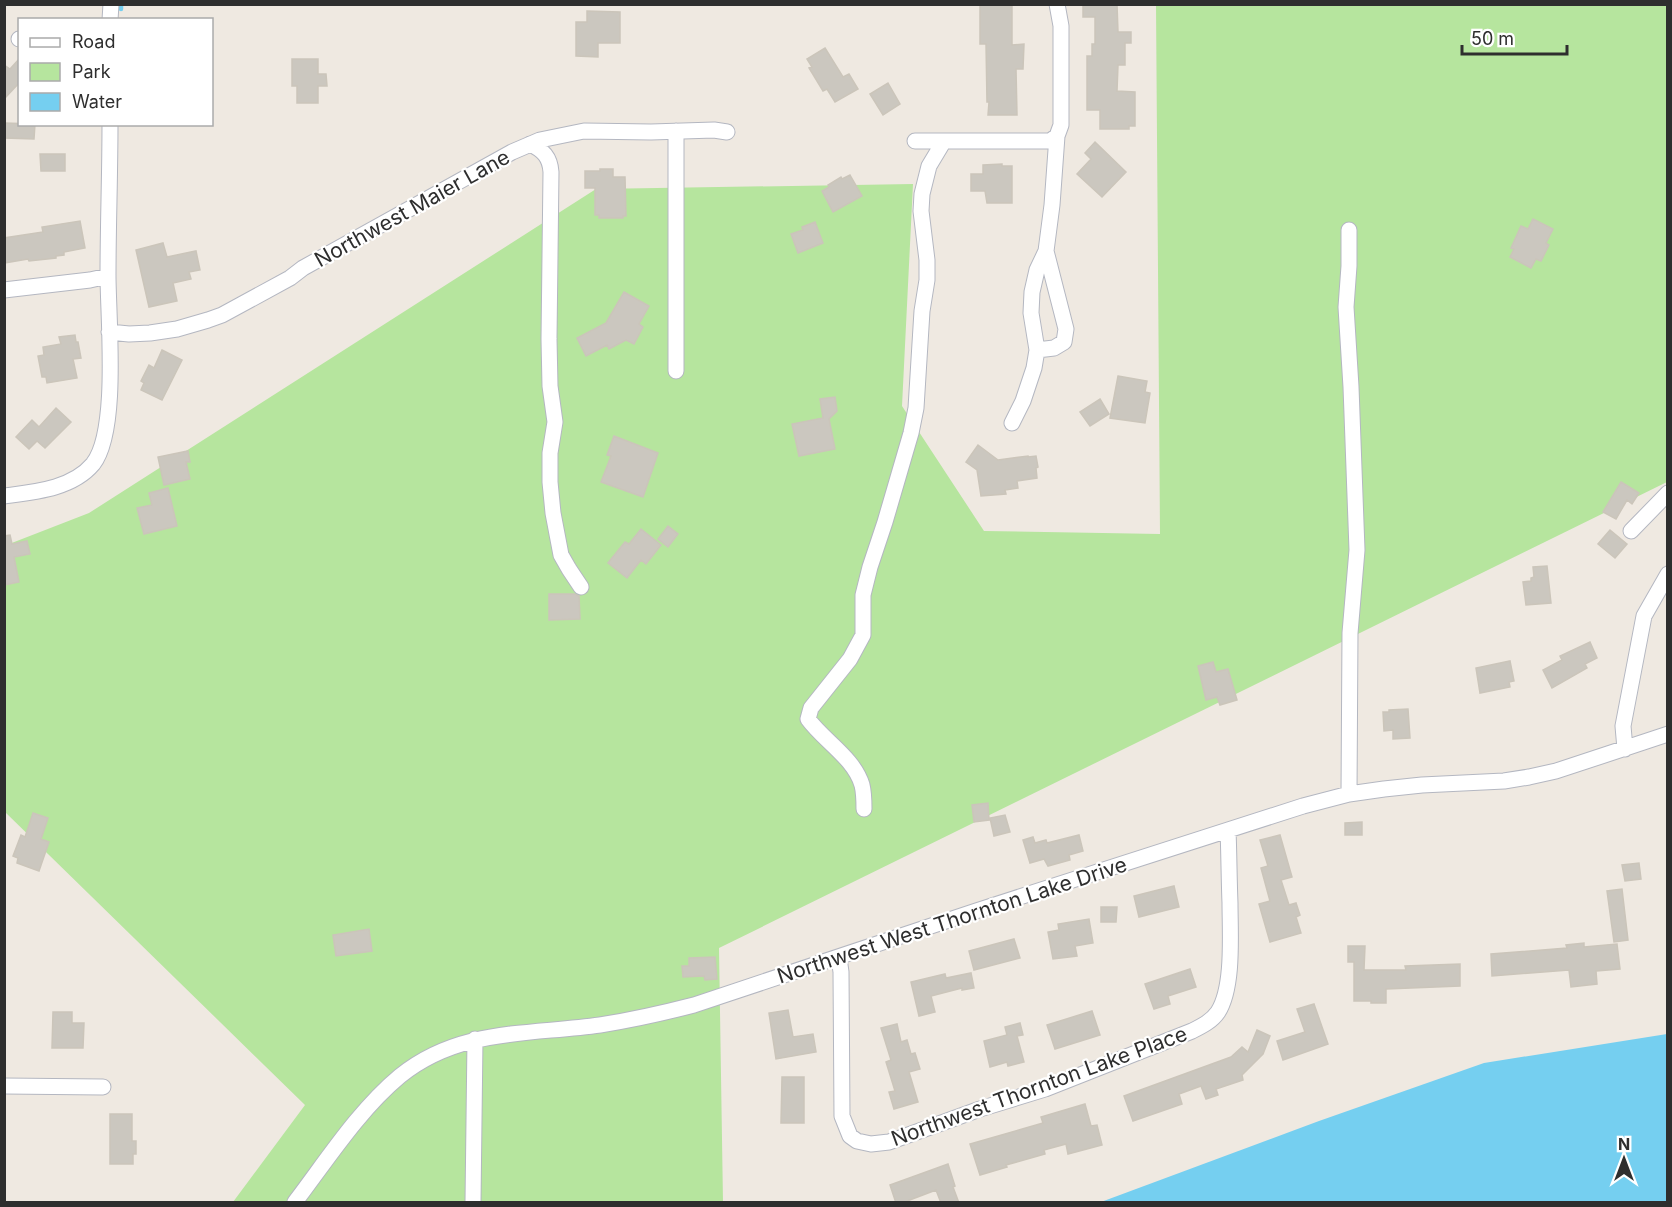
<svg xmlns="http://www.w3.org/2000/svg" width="1672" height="1207" font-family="Inter,sans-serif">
<rect width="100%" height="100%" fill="#efe9e1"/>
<path fill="#b6e59e" d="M 1156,5 L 1667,5 L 1667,482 L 719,948 L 723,1202 L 233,1202 L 305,1105 L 5,812 L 4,546 L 89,513 L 596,189 L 913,184 L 902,406 L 984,531 L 1160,534 Z"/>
<path fill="#75cff0" d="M 1667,1034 L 1667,1202 L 1101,1202 L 1319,1121 L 1484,1063 Z"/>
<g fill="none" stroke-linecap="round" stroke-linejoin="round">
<path stroke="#75cff0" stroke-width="4.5" d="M 121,4 L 121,9"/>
</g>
<path fill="#cbc7bf" stroke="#cbc5ba" stroke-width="1.5" d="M 980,4 L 1012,4 L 1012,45 L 1024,44 L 1023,69 L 1016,69 L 1017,115 L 988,115 L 989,102 L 987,102 L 986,44 L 980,44 Z
M 1083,4 L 1117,4 L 1118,32 L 1131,32 L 1131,43 L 1125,43 L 1125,65 L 1118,65 L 1117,91 L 1135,92 L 1135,126 L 1129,126 L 1129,129 L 1100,129 L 1100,110 L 1087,110 L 1087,56 L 1092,56 L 1092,44 L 1095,44 L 1095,17 L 1083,17 Z
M 587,11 L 620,12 L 620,43 L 598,43 L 598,57 L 576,56 L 576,22 L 587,22 Z
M 825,48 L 843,77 L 849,74 L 858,89 L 835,102 L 827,89 L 823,91 L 809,68 L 812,67 L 807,59 Z
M 20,58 L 20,82 L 4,99 L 4,65 L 10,69 Z
M 292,59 L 318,59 L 318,74 L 326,74 L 327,86 L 318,86 L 318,103 L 297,103 L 297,86 L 292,86 Z
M 888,83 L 900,104 L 883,115 L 870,94 Z
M 4,123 L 35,124 L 34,139 L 4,138 Z
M 1095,142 L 1126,172 L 1102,197 L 1077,174 L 1091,159 L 1085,153 Z
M 40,154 L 65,154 L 65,171 L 41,171 Z
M 1002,164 L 1002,166 L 1012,166 L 1012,203 L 987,203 L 985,191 L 971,191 L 971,174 L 983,174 L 983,165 Z
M 600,169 L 613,169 L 613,177 L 625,177 L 626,216 L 623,216 L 623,218 L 599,218 L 599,215 L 595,215 L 595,188 L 585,188 L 585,171 L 600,171 Z
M 850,175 L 862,196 L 833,212 L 822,191 L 829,187 L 828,185 L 841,177 L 842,179 Z
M 1533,219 L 1553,229 L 1546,243 L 1549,245 L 1541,261 L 1536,259 L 1531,268 L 1510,257 L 1514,249 L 1511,248 L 1521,226 L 1528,229 Z
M 80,221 L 85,248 L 64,252 L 64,255 L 56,256 L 56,258 L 29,261 L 28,259 L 4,263 L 4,238 L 43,232 L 42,227 Z
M 815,222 L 823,243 L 798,253 L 791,234 L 803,230 L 802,227 Z
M 163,243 L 167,257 L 196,251 L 200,270 L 189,272 L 191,279 L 173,283 L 177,301 L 149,307 L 136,250 Z
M 624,292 L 649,306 L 639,324 L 643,327 L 634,344 L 626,340 L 609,349 L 607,345 L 586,356 L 577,338 L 606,323 Z
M 75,335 L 76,342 L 78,342 L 81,358 L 73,359 L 77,378 L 47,383 L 46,377 L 42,377 L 38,356 L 44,355 L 43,347 L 61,344 L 59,337 Z
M 162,350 L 182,360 L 162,400 L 141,390 L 144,383 L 141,381 L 149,365 L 154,368 Z
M 1118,376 L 1147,381 L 1145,392 L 1150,393 L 1145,423 L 1110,418 Z
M 835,397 L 837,411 L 829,419 L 835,449 L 799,456 L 792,424 L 823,418 L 820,399 Z
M 1100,399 L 1109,414 L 1090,426 L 1080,412 Z
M 56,408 L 71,422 L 45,448 L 37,441 L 29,449 L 16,437 L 32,420 L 39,427 Z
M 614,436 L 658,453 L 643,497 L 601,482 L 611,456 L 607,455 Z
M 978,445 L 998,460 L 1028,456 L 1028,457 L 1036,456 L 1038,467 L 1036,468 L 1037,478 L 1017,481 L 1018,488 L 1005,490 L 1006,494 L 981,496 L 977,470 L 966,462 Z
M 188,451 L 190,462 L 186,462 L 190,479 L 164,485 L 158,457 Z
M 1621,482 L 1639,493 L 1632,504 L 1627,500 L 1616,519 L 1603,512 Z
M 168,488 L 177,526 L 144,534 L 137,508 L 152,505 L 149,493 Z
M 668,526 L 678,534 L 668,547 L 658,539 Z
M 641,529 L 661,545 L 646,564 L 641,560 L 627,578 L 608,563 L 625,542 L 629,544 Z
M 1610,530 L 1627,544 L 1615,558 L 1598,544 Z
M 10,535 L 12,544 L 27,541 L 30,554 L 14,557 L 19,582 L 4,585 L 4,536 Z
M 1547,566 L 1551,603 L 1526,605 L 1523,582 L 1531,581 L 1531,578 L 1534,577 L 1533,567 Z
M 549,594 L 575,594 L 579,596 L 580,619 L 549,620 Z
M 1590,642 L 1597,658 L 1585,664 L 1587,668 L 1552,688 L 1543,670 L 1562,660 L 1560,656 Z
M 1510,661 L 1514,681 L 1509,682 L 1510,687 L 1480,693 L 1476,668 Z
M 1213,662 L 1216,672 L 1228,669 L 1237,700 L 1220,705 L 1217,697 L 1206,700 L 1198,666 Z
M 1408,709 L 1410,738 L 1393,739 L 1393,730 L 1384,731 L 1383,712 L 1389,712 L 1389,710 Z
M 988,803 L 989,820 L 974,822 L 972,805 Z
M 33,813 L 48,818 L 41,839 L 49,842 L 39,871 L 17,863 L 18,858 L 13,856 L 21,835 L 25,837 Z
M 1005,815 L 1010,832 L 994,836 L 990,818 Z
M 1362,822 L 1362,835 L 1345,835 L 1345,823 Z
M 1079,835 L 1083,851 L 1069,855 L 1070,860 L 1048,866 L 1044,859 L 1030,863 L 1023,840 L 1033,837 L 1035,843 L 1046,840 L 1047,843 Z
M 1280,835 L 1292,877 L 1281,880 L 1289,905 L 1296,903 L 1300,915 L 1296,917 L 1301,933 L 1270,942 L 1259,904 L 1270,901 L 1261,868 L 1268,866 L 1260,840 Z
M 1639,863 L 1641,879 L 1625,881 L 1622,865 Z
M 1174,886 L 1179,907 L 1139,917 L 1134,896 Z
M 1622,889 L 1628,940 L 1614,942 L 1607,891 Z
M 1101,907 L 1117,907 L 1116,922 L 1101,922 Z
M 1089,919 L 1093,943 L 1075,946 L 1077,956 L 1053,959 L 1048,932 L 1059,930 L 1058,924 Z
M 369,929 L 372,951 L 336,956 L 333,935 Z
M 1014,939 L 1020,958 L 974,970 L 969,951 Z
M 1584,943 L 1584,947 L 1617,944 L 1620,969 L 1596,971 L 1597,984 L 1571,987 L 1569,970 L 1492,976 L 1491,954 L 1567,948 L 1566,945 Z
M 1348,946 L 1365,946 L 1364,970 L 1406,970 L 1405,966 L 1460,964 L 1460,986 L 1386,989 L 1386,1003 L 1371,1003 L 1371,1001 L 1354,1001 L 1354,962 L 1348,962 Z
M 715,957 L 717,979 L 705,980 L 704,976 L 683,977 L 682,966 L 689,966 L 689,958 Z
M 1190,969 L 1196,987 L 1168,996 L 1170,1004 L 1154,1009 L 1145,984 Z
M 971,973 L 974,988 L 962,990 L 962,988 L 931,996 L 935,1012 L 919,1016 L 911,982 L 945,974 L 946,978 Z
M 1314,1004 L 1328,1044 L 1283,1060 L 1277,1041 L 1305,1032 L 1297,1009 Z
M 788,1010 L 793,1037 L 813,1034 L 816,1052 L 776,1059 L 769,1013 Z
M 1092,1011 L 1100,1035 L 1055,1049 L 1047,1025 Z
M 53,1012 L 72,1012 L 72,1023 L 84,1023 L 83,1048 L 52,1048 Z
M 1020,1023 L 1023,1035 L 1017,1036 L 1024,1062 L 1008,1066 L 1007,1062 L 990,1067 L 984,1041 L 1007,1035 L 1005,1027 Z
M 897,1024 L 901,1042 L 907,1040 L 911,1054 L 915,1053 L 920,1069 L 909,1072 L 918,1102 L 894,1109 L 889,1092 L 895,1091 L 886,1062 L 891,1060 L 881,1028 Z
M 1257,1030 L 1270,1036 L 1263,1054 L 1242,1075 L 1243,1080 L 1216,1089 L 1218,1095 L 1206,1099 L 1201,1086 L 1179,1094 L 1182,1104 L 1133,1121 L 1124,1096 L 1231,1057 L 1242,1047 L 1248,1052 Z
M 782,1077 L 804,1077 L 804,1123 L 781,1123 Z
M 1085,1104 L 1091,1126 L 1097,1125 L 1102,1145 L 1068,1154 L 1066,1144 L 1044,1150 L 1045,1154 L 1006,1165 L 1007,1167 L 980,1175 L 970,1144 L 1043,1123 L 1041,1117 Z
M 110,1114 L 132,1114 L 132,1141 L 136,1141 L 136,1154 L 133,1154 L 133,1164 L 110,1164 Z
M 948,1164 L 955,1186 L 953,1187 L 959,1203 L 941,1203 L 936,1190 L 902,1203 L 896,1203 L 890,1185 Z"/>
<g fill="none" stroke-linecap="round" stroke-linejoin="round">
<defs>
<path id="minor" d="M 110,20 L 111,4
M 19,39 L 20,39
M 676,131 L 676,371
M 915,141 L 1050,141 L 1057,136 L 1061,125 L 1061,26 L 1057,4
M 530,144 C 543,150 550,157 551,172 L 549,339 L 550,386 L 555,422 L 550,453 L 550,482 L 553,513 L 561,555 L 569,569 L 581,587
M 1349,230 L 1349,266 L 1346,307 L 1351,387 L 1357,550 L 1350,633 L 1349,794
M 4,290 L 90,280 L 108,276
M 109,332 L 129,334 L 150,333 L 177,329 L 208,320 L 222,315 L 290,278 L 303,268 L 512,152 L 540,140 L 584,131 L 651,132 L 714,130 L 727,132
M 1037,350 L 1054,348 L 1064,342 L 1066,329 L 1046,251
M 1012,423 L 1023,401 L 1034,368 L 1037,350 L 1031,313 L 1032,292 L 1037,270 L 1046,251 L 1052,205 L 1057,136
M 4,496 C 34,492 72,489 93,464 C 119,431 108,319 108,275 C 108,225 110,175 110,124
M 1631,531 L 1668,493
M 1625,749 L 1623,726 L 1644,616 L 1668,574
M 864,809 C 864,801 864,793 862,785 C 854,758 824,741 808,719 L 811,708 L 850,659 L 863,635 L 863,595 L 870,567 L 885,522 L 911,433 L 916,408 L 922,311 L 927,280 L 927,260 L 921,211 L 922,194 L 929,166 L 944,141
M 839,958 L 841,972 L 842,1116 L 850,1136 L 857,1141 L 871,1144 L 889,1142 L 980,1109 L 1045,1089 L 1192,1031 C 1202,1026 1212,1021 1218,1012 C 1234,987 1230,933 1230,903 C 1229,879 1229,854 1228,830
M 4,1086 L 103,1087
M 295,1202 C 327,1160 359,1110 400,1076 C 459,1028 529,1035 600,1025 C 632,1020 663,1013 694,1005 L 976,911 L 1303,806 L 1349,794 L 1384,789 L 1422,785 L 1504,781 L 1529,777 L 1556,771 L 1668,734
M 473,1202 L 475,1039"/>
</defs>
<use href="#minor" stroke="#b4b7c1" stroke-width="17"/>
<use href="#minor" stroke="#fff" stroke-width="15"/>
</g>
<g text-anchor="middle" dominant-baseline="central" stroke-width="4.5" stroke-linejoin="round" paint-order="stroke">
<g font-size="21" fill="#2e2e2e" stroke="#fff">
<text transform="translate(412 208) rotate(-29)">Northwest Maier Lane</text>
<text transform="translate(952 920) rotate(-18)">Northwest West Thornton Lake Drive</text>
<text transform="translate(1039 1086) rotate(-20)">Northwest Thornton Lake Place</text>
</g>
</g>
<rect width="1672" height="1207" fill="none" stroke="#2e2e2e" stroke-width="12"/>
<rect x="18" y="18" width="195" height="108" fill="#ffffff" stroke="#ababab" stroke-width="1.5"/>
<rect x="30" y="38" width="30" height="9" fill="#ffffff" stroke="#ababab" stroke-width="1.5"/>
<text x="72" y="48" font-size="18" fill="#2e2e2e">Road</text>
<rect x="30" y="63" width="30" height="18" fill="#b6e59e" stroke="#ababab" stroke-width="1.5"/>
<text x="72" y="78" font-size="18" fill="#2e2e2e">Park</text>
<rect x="30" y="93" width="30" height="18" fill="#75cff0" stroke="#ababab" stroke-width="1.5"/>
<text x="72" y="108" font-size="18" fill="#2e2e2e">Water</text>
<g transform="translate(1624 1159)" stroke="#ffffff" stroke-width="4.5" paint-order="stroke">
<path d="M0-4.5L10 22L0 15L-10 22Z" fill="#2e2e2e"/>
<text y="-9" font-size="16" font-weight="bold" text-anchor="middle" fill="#2e2e2e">N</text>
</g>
<path d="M1462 45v9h105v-9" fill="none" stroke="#2e2e2e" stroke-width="3"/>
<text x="1471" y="45" font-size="18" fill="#2e2e2e" stroke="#ffffff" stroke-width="4.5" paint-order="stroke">50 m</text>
</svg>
